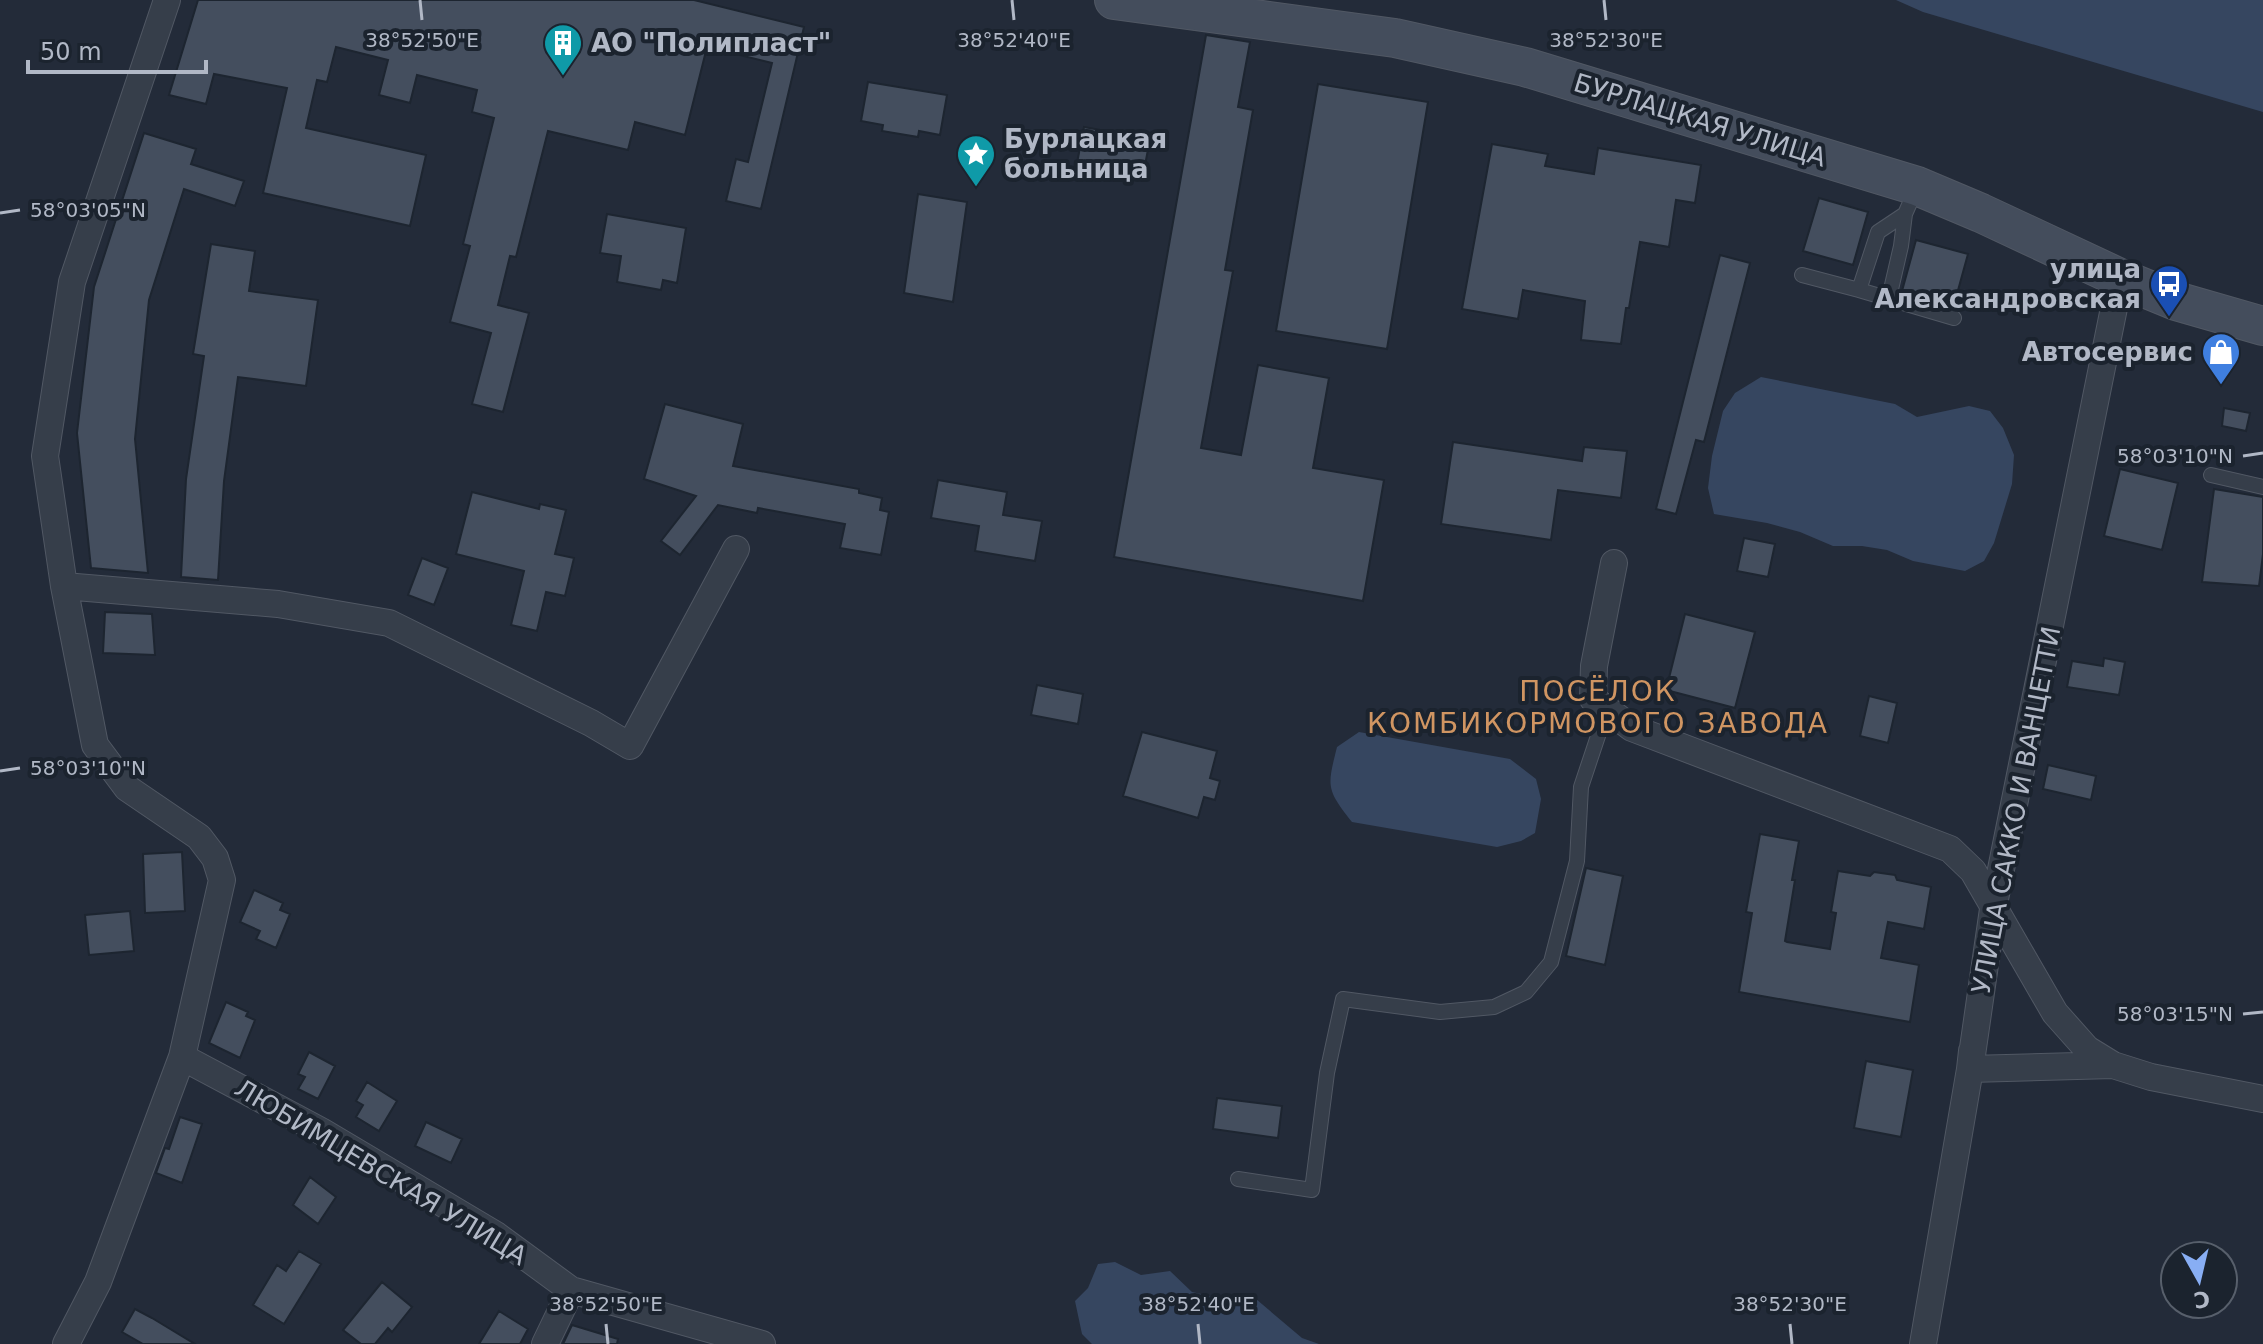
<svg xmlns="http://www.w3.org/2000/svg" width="2263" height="1344" font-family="'DejaVu Sans',sans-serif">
<rect width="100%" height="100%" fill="#232b39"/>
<path fill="#364660" d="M 1896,0 L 2263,0 L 2263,112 L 1923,12 Z
M 1761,377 L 1895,404 L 1917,417 L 1969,406 L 1990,411 L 2003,428 L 2014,455 L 2012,484 L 1994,543 L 1984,561 L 1965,571 L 1913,561 L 1887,550 L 1862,546 L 1833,546 L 1800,532 L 1767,523 L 1714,514 L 1708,488 L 1712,456 L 1723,411 L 1735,393 Z
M 1359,732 L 1510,759 L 1536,779 L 1541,799 L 1535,833 L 1521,841 L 1497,847 L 1352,822 C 1326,789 1327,787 1337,747 Z
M 1115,1262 L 1141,1275 L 1170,1271 L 1192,1292 L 1242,1303 L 1250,1294 L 1302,1338 L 1319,1344 L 1092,1344 L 1082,1334 L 1075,1301 L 1088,1288 L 1098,1264 Z"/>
<path fill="#444e5e" stroke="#1d2530" stroke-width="2" d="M 198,0 L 694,0 L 804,27 L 761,209 L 726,201 L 736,159 L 748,162 L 772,63 L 707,47 L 685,135 L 635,122 L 628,150 L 548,131 L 516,257 L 510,256 L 498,305 L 529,313 L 503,412 L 472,404 L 491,333 L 450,322 L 470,246 L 463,244 L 494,118 L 472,112 L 477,90 L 417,75 L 410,103 L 379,95 L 388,60 L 336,47 L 327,82 L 317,80 L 306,128 L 426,155 L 410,226 L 263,193 L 287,88 L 214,74 L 206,104 L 169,95 Z
M 1206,35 L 1250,42 L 1238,107 L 1253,110 L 1225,270 L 1233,271 L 1201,448 L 1241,455 L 1258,365 L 1329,378 L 1313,468 L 1384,480 L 1363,601 L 1114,557 Z
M 868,82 L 947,95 L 940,135 L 919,131 L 918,137 L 882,131 L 883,125 L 861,121 Z
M 1318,84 L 1428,102 L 1387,349 L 1276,331 Z
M 1084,127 L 1150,139 L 1143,176 L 1077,163 Z
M 144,133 L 196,149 L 191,164 L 244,181 L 235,206 L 184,189 L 149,300 L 135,439 L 148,573 L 91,568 L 77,433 L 94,287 Z
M 1492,144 L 1548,154 L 1545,166 L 1594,174 L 1598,148 L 1701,165 L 1695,203 L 1676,200 L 1669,247 L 1640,242 L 1629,308 L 1626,308 L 1621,344 L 1581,340 L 1585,301 L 1523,290 L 1518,319 L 1462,309 Z
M 918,194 L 967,202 L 953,302 L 904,293 Z
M 1819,198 L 1868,212 L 1853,265 L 1803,251 Z
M 607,214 L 686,228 L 677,283 L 663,280 L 661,290 L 617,282 L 621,256 L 600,253 Z
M 1916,240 L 1968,254 L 1954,305 L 1902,291 Z
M 211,244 L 255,251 L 249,291 L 318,300 L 306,386 L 238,377 L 224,481 L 218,580 L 181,577 L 186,479 L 204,356 L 193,354 Z
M 1720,255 L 1750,263 L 1704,442 L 1696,440 L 1676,514 L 1656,509 Z
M 665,404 L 743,424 L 733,466 L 859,489 L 859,493 L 882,498 L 880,510 L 889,512 L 881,555 L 840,548 L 845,524 L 758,508 L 757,513 L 718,505 L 680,555 L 661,541 L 696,496 L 644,479 Z
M 2224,408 L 2250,413 L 2246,431 L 2222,426 Z
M 1453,442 L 1582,461 L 1584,447 L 1627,451 L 1621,498 L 1558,490 L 1551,540 L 1441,524 Z
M 2120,469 L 2178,483 L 2162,550 L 2104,536 Z
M 938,480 L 1007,492 L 1003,515 L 1042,521 L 1035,561 L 975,551 L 979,526 L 931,518 Z
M 2214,489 L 2263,497 L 2263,554 L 2259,586 L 2202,582 Z
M 472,492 L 539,509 L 540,504 L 566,510 L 555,554 L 574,558 L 565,596 L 546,592 L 537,631 L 511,625 L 524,571 L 456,554 Z
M 1744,538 L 1775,544 L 1768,577 L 1737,571 Z
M 422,558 L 448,568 L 434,605 L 408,595 Z
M 105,612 L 152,614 L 155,655 L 103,653 Z
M 1685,614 L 1755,632 L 1735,708 L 1666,690 Z
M 2104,658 L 2125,662 L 2119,695 L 2067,687 L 2072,661 L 2103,666 Z
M 1037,685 L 1083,694 L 1078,724 L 1031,715 Z
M 1869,696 L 1897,703 L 1888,743 L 1860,736 Z
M 1142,732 L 1217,751 L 1210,778 L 1220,781 L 1215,800 L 1204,797 L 1198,818 L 1123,796 Z
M 2048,765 L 2096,776 L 2091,800 L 2043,789 Z
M 1760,834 L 1799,841 L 1792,880 L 1795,880 L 1785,941 L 1787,942 L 1830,949 L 1836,913 L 1831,912 L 1838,871 L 1870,876 L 1874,872 L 1895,875 L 1897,880 L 1931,887 L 1924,929 L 1888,922 L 1881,958 L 1919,965 L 1910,1022 L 1739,992 L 1752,913 L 1746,912 Z
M 182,852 L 185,911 L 145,913 L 143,854 Z
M 1586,868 L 1623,876 L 1605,965 L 1566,956 Z
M 254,890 L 283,903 L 280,910 L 290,914 L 276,948 L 256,939 L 260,931 L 240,922 Z
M 130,911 L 134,951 L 89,955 L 85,915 Z
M 226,1002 L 248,1012 L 246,1016 L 255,1020 L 240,1058 L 209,1043 Z
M 309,1052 L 335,1066 L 318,1099 L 298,1089 L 305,1077 L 298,1074 Z
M 1866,1061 L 1913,1070 L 1901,1137 L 1854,1128 Z
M 367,1082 L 397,1101 L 379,1131 L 356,1117 L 363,1105 L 356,1101 Z
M 1217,1098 L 1282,1106 L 1278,1138 L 1213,1129 Z
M 180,1117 L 202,1124 L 182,1183 L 156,1173 L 165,1148 L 169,1149 Z
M 426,1122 L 462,1139 L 451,1163 L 415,1146 Z
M 310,1177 L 336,1197 L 318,1224 L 293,1205 Z
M 299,1251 L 321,1264 L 284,1324 L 253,1305 L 277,1265 L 286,1271 Z
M 382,1282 L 412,1307 L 392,1332 L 388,1328 L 375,1344 L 361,1344 L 343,1330 Z
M 135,1309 L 152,1318 L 195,1344 L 143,1344 L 122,1332 Z
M 499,1311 L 528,1329 L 520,1344 L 479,1344 Z
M 572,1325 L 618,1339 L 617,1344 L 563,1344 Z"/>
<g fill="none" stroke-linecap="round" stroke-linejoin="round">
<defs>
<path id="lane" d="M 1802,275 L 1859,290 L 1878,232 L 1905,214 L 1917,187
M 1859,290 L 1954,318
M 1889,298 L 1901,246 L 1905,214
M 2211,475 L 2263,487
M 1238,1179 L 1312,1190 L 1327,1073 L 1343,999 L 1440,1012 L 1494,1007 L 1526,992 L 1551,962 L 1577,861 L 1581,787 L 1607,709"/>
<path id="street" d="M 1614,563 L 1594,666 L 1593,699 L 1632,728 L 1950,849 L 1973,871 L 2055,1013 L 2087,1049 L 2113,1065 L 2151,1077 L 2263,1099
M 64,586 L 278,604 L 389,623 L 591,723 L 630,746 L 736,549
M 1972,1051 L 1970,1069 L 2113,1065
M 182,1057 L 321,1131 L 496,1235 L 571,1290 L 762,1344
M 66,1344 L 98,1282 L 182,1057 L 222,880 L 215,858 L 199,837 L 127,788 L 95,745 L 64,586 L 45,456 L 72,282 L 167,0
M 545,1344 L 571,1290
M 1923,1344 L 1970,1069 L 1993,909 L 2120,278"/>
<path id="secondary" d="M 1114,0 L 1395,38 L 1525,67 L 1917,186 L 1981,213 L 2120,278 L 2176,301 L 2263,326"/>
</defs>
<use href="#lane" stroke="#515864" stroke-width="16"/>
<use href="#street" stroke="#515864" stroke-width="28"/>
<use href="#secondary" stroke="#515864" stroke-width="40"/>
<use href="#lane" stroke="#363e4a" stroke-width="14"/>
<use href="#street" stroke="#363e4a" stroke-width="26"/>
<use href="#secondary" stroke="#444d5c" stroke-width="38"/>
</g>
<path fill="none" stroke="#b1b8c6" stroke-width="3" d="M 420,0 L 422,20M 1012,0 L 1014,20M 1604,0 L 1606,20M 0,213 L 20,210M 2243,456 L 2263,453M 0,771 L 20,768M 2243,1014 L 2263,1012M 606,1324 L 608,1344M 1198,1324 L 1200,1344M 1790,1324 L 1792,1344"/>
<defs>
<symbol id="building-pin" viewBox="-11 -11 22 30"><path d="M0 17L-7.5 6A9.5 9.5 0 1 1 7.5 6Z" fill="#0f9aa8" stroke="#1b232e"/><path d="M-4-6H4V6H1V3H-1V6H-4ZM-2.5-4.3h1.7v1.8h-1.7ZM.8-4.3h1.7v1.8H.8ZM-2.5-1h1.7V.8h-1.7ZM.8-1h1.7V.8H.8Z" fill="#fff"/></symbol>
<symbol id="sight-pin" viewBox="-11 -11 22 30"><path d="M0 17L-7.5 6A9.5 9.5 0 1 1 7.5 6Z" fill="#0f9aa8" stroke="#1b232e"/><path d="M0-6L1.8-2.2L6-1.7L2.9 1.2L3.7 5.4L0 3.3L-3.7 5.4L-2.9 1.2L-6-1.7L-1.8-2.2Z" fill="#fff"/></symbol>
<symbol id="bus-pin" viewBox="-11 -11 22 30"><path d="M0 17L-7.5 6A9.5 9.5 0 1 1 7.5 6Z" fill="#1a4fb4" stroke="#1b232e"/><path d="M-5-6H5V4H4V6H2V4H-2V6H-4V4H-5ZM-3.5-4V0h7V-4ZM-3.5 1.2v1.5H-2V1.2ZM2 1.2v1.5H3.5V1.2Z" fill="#fff"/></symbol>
<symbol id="shop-pin" viewBox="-11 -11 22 30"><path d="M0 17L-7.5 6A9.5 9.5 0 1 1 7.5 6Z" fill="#3f7fe0" stroke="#1b232e"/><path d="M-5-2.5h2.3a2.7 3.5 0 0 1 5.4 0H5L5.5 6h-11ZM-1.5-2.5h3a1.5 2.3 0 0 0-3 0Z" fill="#fff"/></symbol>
</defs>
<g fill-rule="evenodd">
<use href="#building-pin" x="541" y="21" width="44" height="60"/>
<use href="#sight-pin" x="954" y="132" width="44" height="60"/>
<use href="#bus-pin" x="2147" y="262" width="44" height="60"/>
<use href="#shop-pin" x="2199" y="330" width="44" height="60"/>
</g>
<g text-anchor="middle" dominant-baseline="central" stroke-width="8" stroke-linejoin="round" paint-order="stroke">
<g font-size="26" font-weight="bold" fill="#b1b8c6" stroke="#1b232e" text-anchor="start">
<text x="591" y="43">АО "Полипласт"</text>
<text x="1004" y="139">Бурлацкая<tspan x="1004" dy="30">больница</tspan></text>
<text x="2141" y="269" text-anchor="end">улица<tspan x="2141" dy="30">Александровская</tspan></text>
<text x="2193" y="352" text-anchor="end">Автосервис</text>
</g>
<g font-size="26" fill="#b1b8c6" stroke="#1b232e">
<text transform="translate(1700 120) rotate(17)">БУРЛАЦКАЯ УЛИЦА</text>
<text transform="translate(2016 810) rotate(-79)">УЛИЦА САККО И ВАНЦЕТТИ</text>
<text transform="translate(381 1172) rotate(31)">ЛЮБИМЦЕВСКАЯ УЛИЦА</text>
</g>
<g font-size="28" letter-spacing="2" fill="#d09562" stroke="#1b232e">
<text x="1598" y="691">ПОСЁЛОК<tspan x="1598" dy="32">КОМБИКОРМОВОГО ЗАВОДА</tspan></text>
</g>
</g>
<g font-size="20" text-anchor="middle" fill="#b1b8c6" stroke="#1b232e" stroke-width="8" stroke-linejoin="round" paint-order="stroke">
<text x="422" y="47">38°52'50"E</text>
<text x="1014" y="47">38°52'40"E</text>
<text x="1606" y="47">38°52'30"E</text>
<text x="88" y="217">58°03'05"N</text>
<text x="2175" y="463">58°03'10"N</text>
<text x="88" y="775">58°03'10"N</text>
<text x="2175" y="1021">58°03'15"N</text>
<text x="606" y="1311">38°52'50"E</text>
<text x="1198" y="1311">38°52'40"E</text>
<text x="1790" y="1311">38°52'30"E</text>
</g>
<g transform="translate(2199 1280) rotate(172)"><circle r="38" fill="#1b232e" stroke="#575f6b" stroke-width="2"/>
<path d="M0-6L14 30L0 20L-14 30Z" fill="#88aef4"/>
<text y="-12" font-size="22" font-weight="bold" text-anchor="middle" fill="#b1b8c6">С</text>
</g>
<path d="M28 60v12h178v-12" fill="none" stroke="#b1b8c6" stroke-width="4"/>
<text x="40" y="60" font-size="24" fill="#b1b8c6" stroke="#1b232e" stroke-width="6" paint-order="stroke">50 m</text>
</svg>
